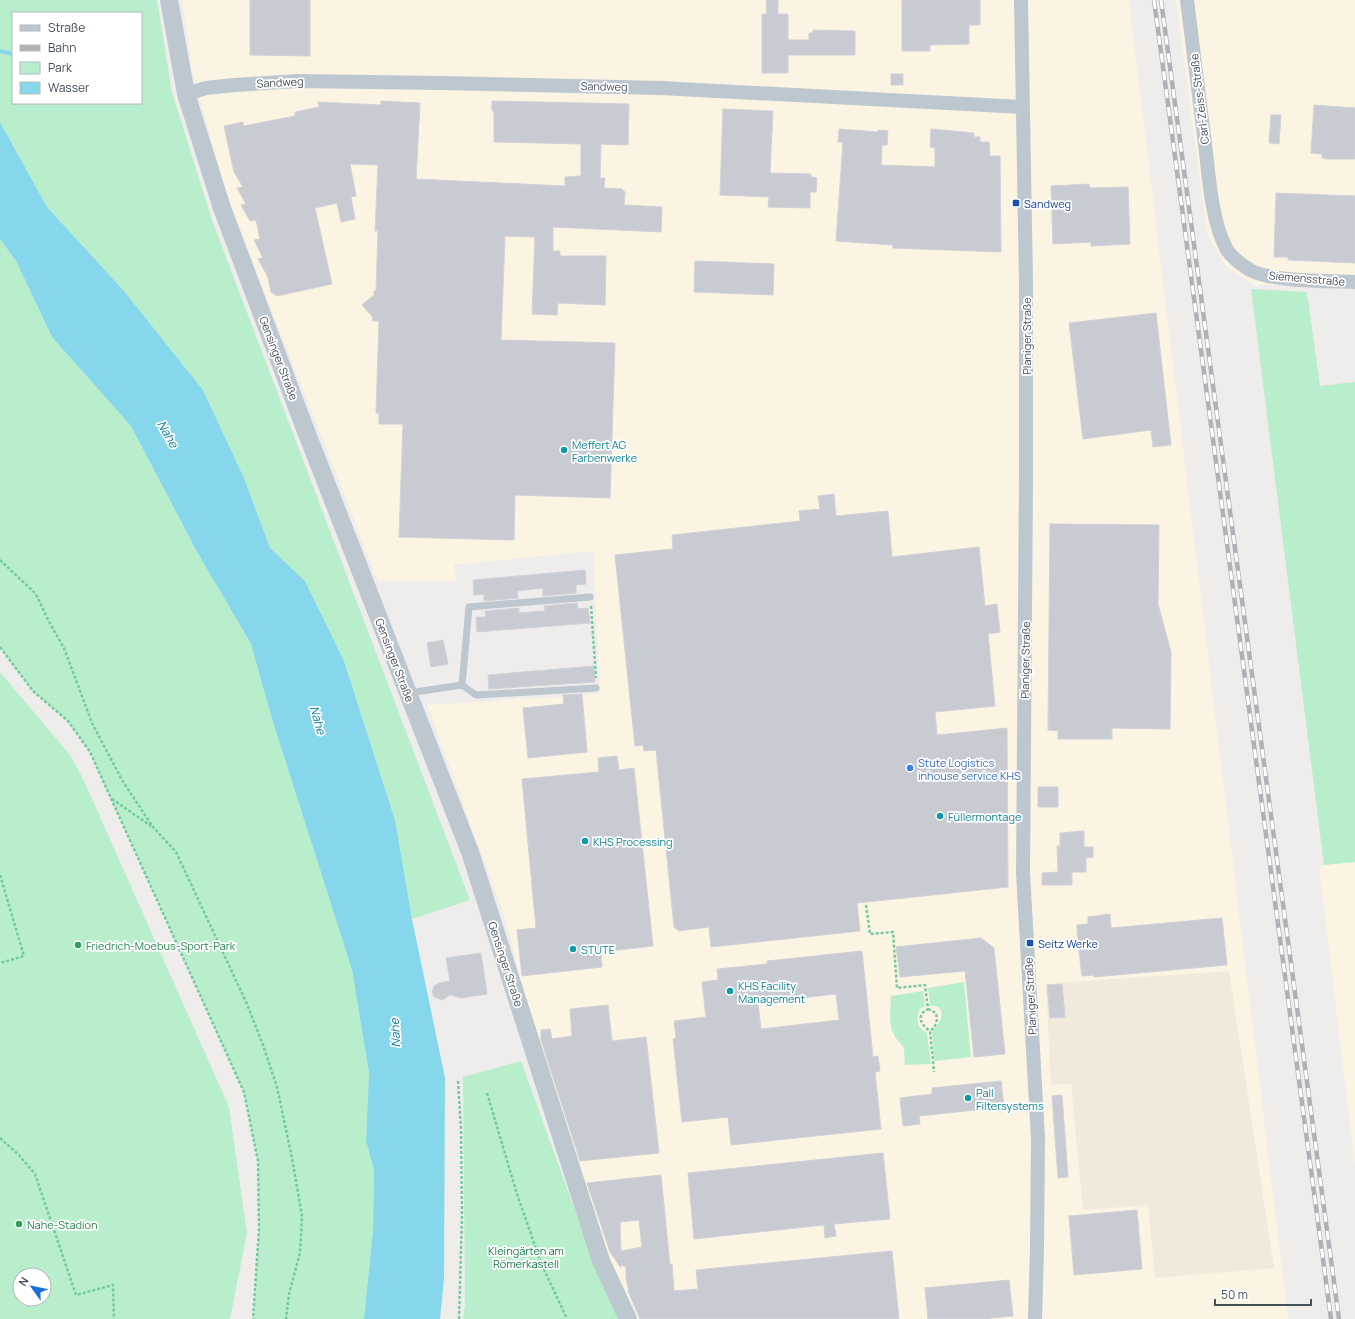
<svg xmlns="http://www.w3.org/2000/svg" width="1355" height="1319" font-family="Manrope,sans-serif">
<rect width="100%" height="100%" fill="#efecec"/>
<path fill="#fbf4e3" d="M 182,0 L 1129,0 L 1288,1319 L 637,1319 L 607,1254 L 532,1025 L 505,918 L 427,705 L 600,694 L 593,551 L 454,565 L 456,581 L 378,581 L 225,191 L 192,68 Z
M 1176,0 L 1355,0 L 1355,289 L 1255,285 L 1228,269 L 1207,234 Z
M 1355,862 L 1355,1166 L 1319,867 L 1324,865 Z"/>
<path fill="#b9eecd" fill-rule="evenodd" d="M 0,0 L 157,0 L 172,92 L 212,220 L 470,900 L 412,919 L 395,820 L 344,661 L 305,581 L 270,548 L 244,478 L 203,390 L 124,291 L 47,207 L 0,122 ZM 13,13 L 141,13 L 141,103 L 13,103 Z
M 0,239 L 16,261 L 52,337 L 131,426 L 196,550 L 251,644 L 272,719 L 352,970 L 369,1073 L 366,1141 L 374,1170 L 373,1230 L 364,1319 L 253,1319 L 259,1229 L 258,1161 L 244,1092 L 90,752 L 68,721 L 33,691 L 0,647 Z
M 1251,289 L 1307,292 L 1320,386 L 1355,382 L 1355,862 L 1324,865 Z
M 0,672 L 71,756 L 85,783 L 229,1107 L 247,1233 L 230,1319 L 0,1319 ZM 20,1275 L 44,1275 L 44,1299 L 20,1299 Z
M 964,982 L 971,1057 L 934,1061 L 932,1030 C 943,1023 947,1004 930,1006 L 928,988 Z
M 923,991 L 925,1006 L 920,1009 C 915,1021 917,1027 927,1033 L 931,1064 L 905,1065 L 904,1048 L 895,1037 L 891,1028 L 890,1015 L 891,996 Z
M 521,1061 L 602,1285 L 619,1319 L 463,1319 L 465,1304 L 463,1077 Z"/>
<path fill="#f1eadc" d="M 1229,971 L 1274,1268 L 1155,1278 L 1148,1205 L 1083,1210 L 1071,1084 L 1051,1085 L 1046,984 Z"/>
<path fill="#86d7eb" d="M 0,122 L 47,207 L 124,291 L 203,390 L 244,478 L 270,548 L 305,581 L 344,661 L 395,820 L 412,919 L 445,1078 L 444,1279 L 440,1319 L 364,1319 L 373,1230 L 374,1170 L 366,1141 L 369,1073 L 352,970 L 272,719 L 251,644 L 196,550 L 131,426 L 52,337 L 16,261 L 0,239 Z"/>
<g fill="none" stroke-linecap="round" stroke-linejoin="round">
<path stroke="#86d7eb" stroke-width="4" d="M 0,51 L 13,54"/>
</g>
<path fill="#c8cbd1" stroke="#d0d2d8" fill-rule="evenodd" d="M 250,0 L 310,0 L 310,56 L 250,55 Z
M 766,0 L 778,0 L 778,14 L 788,14 L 788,40 L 809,40 L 809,33 L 813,33 L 813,30 L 855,31 L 855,55 L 788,55 L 788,73 L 762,73 L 762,14 L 767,14 Z
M 902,0 L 980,0 L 980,25 L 969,25 L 969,44 L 930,45 L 930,51 L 902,51 Z
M 891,74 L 903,74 L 903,85 L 891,85 Z
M 381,101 L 420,103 L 416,179 L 565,186 L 565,177 L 581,176 L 581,144 L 494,142 L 494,113 L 492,110 L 492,101 L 629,104 L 628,145 L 601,144 L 600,178 L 605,178 L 604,188 L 622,189 L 625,192 L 624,205 L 662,207 L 661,232 L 553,227 L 553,251 L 560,251 L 560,256 L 606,256 L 605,305 L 558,303 L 557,315 L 532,314 L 535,237 L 505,236 L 501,340 L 615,343 L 610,498 L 515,495 L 514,540 L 399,537 L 403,424 L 379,424 L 379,413 L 376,413 L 379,321 L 373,321 L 372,316 L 362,305 L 374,295 L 374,291 L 376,291 L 378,231 L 375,231 L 378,165 L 350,164 L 356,196 L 351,197 L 355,219 L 341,222 L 337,203 L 315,208 L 332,284 L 277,296 L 271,292 L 268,277 L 258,259 L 263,258 L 254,240 L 260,239 L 256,220 L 250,221 L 241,205 L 246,204 L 237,188 L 243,187 L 234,172 L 224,126 L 243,122 L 243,126 L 295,116 L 295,112 L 319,107 L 318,102 L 381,105 Z
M 1314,105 L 1355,108 L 1355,159 L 1327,159 L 1322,158 L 1322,154 L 1311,153 Z
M 723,109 L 773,111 L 770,173 L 811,174 L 811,177 L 817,178 L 816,192 L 810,192 L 810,208 L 768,207 L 769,197 L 720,195 Z
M 1271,115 L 1281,115 L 1279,144 L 1269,143 Z
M 839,129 L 878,132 L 878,130 L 888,131 L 887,145 L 882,145 L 881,165 L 935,167 L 935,148 L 930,147 L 931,129 L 974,133 L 974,137 L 980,137 L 980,142 L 989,142 L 990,156 L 1000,156 L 1001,252 L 893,248 L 893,245 L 836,241 L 843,142 L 838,142 Z
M 1089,184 L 1090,188 L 1128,187 L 1130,244 L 1091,246 L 1091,242 L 1053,244 L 1051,186 Z
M 1276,193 L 1355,196 L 1355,263 L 1288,260 L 1288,257 L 1274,257 Z
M 695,261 L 774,264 L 773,295 L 694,292 Z
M 1156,313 L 1171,445 L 1153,447 L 1151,430 L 1083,439 L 1069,323 Z
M 834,494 L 836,516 L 888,511 L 892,557 L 979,547 L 985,606 L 997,604 L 1000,632 L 988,634 L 995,706 L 935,712 L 937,735 L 1007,728 L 1008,887 L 857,903 L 860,931 L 711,947 L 709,927 L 679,931 L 674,927 L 656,750 L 644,751 L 643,745 L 635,746 L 615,555 L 673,549 L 672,535 L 800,521 L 799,511 L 820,509 L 818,496 Z
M 1050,524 L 1159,525 L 1158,604 L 1171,652 L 1170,729 L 1112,728 L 1112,739 L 1058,739 L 1058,731 L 1048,730 Z
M 585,570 L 586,584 L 576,585 L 576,593 L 543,596 L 543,588 L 517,591 L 518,598 L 484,601 L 484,594 L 474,595 L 473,580 Z
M 577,603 L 578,609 L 588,608 L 590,623 L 477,632 L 476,617 L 486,617 L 485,611 L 519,608 L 519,613 L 545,611 L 544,606 Z
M 443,640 L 448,664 L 431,667 L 427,643 Z
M 594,666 L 595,682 L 489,689 L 488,675 Z
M 582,694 L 587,752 L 528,758 L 523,708 L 564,704 L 563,695 Z
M 617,756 L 619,770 L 634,768 L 653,946 L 601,952 L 602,967 L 522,976 L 517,930 L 536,928 L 522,779 L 599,772 L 598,758 Z
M 1038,787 L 1058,787 L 1058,807 L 1038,807 Z
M 1084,831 L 1084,847 L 1093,847 L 1093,857 L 1086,858 L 1086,872 L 1072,872 L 1072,885 L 1042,885 L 1042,873 L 1058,872 L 1057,846 L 1060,846 L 1060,833 Z
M 1110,914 L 1111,928 L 1222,918 L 1227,965 L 1094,977 L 1093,975 L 1082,976 L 1078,944 L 1077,925 L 1088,924 L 1088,917 Z
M 981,938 L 994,948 L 1005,1054 L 974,1057 L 965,971 L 900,977 L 896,947 Z
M 862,951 L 873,1057 L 878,1056 L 880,1071 L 875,1072 L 881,1129 L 731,1145 L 728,1117 L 682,1122 L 673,1039 L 676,1038 L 674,1021 L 706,1017 L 702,982 L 718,980 L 717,969 L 767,964 L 767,961 ZM 836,994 L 839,1020 L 761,1029 L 758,1003 Z
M 481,953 L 487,994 L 461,998 L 450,995 L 442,1000 L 434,997 L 432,992 L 434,986 L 439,983 L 450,981 L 446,958 Z
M 1062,984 L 1065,1017 L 1050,1018 L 1047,985 Z
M 608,1005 L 612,1041 L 646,1037 L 659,1153 L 580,1161 L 541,1040 L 541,1030 L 550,1029 L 552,1039 L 572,1036 L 570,1009 Z
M 1001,1081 L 1004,1107 L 919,1116 L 920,1124 L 903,1126 L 900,1098 L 932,1094 L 932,1088 Z
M 1062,1095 L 1068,1177 L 1058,1178 L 1052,1096 Z
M 883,1153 L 890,1219 L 834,1224 L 836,1236 L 825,1238 L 824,1225 L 694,1239 L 688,1173 Z
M 661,1175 L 670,1265 L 672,1264 L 674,1291 L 698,1289 L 696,1270 L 892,1251 L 899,1319 L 640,1319 L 628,1291 L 629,1291 L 626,1279 L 626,1267 L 621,1265 L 621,1268 L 610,1252 L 587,1183 ZM 639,1220 L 642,1247 L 621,1251 L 620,1222 Z
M 1137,1210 L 1142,1269 L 1074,1275 L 1069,1216 Z
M 1009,1280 L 1013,1316 L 982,1319 L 928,1319 L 925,1288 Z"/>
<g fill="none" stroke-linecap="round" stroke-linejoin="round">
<path stroke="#71cb9e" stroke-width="2.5" stroke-dasharray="3 2" stroke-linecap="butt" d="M 0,560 L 36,594 L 48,620 L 64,648 L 92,723 L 122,780 L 153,827 L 176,852 L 247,1004 L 263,1045 L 277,1087 L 292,1158 L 302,1216 L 300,1253 L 289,1294 L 286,1319
M 591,606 L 596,678
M 0,647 L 33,691 L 68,721 L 90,752 L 244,1092 L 258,1161 L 259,1229 L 253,1319
M 112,799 L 151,826
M 0,875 L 24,956 L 0,963
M 866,905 L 870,934 L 893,932 L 897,988 L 925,985 L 928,1009 C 916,1015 920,1024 930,1031 L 934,1072
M 928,1009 L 936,1013 C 938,1022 936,1026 930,1031
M 458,1081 L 461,1129 L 462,1215 L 459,1319
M 487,1093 L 517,1194 L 541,1263 L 567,1319
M 0,1138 L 19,1155 L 35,1174 L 76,1295 L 113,1285 L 114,1319"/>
<path stroke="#bcc7cf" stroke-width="7" d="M 462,685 L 469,607 L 590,597
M 408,693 L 462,685 L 476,695 L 596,688"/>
<path stroke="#bcc7cf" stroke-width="14" d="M 1021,0 L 1026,283 L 1026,479 L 1023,873 L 1038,1138 L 1037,1249 L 1035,1319
M 1187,0 C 1193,48 1199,96 1205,144 C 1209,176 1211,219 1226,248 C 1230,256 1242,265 1250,270 C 1271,282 1330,281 1355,282
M 186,94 L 206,88 L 234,85 L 298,81 L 441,83 L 661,88 L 1023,107"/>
<path stroke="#bcc7cf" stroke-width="18" d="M 169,0 L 186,94 L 222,208 L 304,426 L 470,852 L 601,1261 L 628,1319"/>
<defs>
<path id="rail" d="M 1154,0 L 1331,1319
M 1161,0 L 1339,1319"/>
</defs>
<use href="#rail" stroke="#aeb1b6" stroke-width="4.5"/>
<use href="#rail" stroke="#fff" stroke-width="3" stroke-dasharray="9" stroke-linecap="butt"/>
</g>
<g fill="#1a4fb4" stroke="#fff" stroke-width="1.5">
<rect x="1012" y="199" width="8" height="8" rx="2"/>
<rect x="1026" y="939" width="8" height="8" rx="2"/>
</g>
<g fill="#0f9aa8" stroke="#fff" stroke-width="1.5">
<circle cx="564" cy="450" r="4"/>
<circle cx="940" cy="816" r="4"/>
<circle cx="585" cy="841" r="4"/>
<circle cx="573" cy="949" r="4"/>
<circle cx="730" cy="991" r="4"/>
<circle cx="968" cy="1098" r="4"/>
</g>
<circle fill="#3f7fe0" stroke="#fff" stroke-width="1.5" cx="910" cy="768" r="4"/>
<g fill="#2e9e5b" stroke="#fff" stroke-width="1.5">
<circle cx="78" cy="945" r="4"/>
<circle cx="19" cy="1224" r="4"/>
</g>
<g text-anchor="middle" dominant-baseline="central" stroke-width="3.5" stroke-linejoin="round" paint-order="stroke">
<g font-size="11" fill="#444f59" stroke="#fff">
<text transform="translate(280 82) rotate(-3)">Sandweg</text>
<text transform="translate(604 86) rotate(1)">Sandweg</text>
<text transform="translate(1199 99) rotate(-97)">Carl-Zeiss-Straße</text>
<text transform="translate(1307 278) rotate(5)">Siemensstraße</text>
<text transform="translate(1026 336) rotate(-90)">Planiger Straße</text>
<text transform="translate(279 358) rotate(69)">Gensinger Straße</text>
<text transform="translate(395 660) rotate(69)">Gensinger Straße</text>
<text transform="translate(1025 660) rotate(-89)">Planiger Straße</text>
<text transform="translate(506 964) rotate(72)">Gensinger Straße</text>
<text transform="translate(1030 996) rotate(-93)">Planiger Straße</text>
</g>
<g font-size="11" fill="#164399" stroke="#fff" text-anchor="start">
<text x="1024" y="203">Sandweg</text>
<text x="1038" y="943">Seitz Werke</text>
</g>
<g font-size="11" fill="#0d838f" stroke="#fff" text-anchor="start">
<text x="572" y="444">Meffert AG<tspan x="572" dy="13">Farbenwerke</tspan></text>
<text x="948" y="816">Füllermontage</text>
<text x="593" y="841">KHS Processing</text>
<text x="581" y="949">STUTE</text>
<text x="738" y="985">KHS Facility<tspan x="738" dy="13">Management</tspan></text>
<text x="976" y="1092">Pall<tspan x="976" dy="13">Filtersystems</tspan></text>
</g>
<g font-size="11" fill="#366cbe" stroke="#fff" text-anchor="start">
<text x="918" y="762">Stute Logistics<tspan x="918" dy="13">inhouse service KHS</tspan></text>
</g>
<g font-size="11" fill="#27864d" stroke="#fff" text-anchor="start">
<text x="86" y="945">Friedrich-Moebus-Sport-Park</text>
<text x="27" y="1224">Nahe-Stadion</text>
</g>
<g font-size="11" fill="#167947" stroke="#fff">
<text x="526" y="1250">Kleingärten am<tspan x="526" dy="13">Römerkastell</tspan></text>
</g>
<g font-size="12" font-style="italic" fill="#0c809d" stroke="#fff">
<text transform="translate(168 434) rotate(60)">Nahe</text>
<text transform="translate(318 720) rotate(74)">Nahe</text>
<text transform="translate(395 1033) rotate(-93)">Nahe</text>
</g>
</g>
<rect x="12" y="12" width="130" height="92" fill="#ffffff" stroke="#b4b9bd"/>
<rect x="20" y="25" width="20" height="6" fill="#bcc7cf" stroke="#b4b9bd"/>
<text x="48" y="32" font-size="12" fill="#444f59">Straße</text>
<rect x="20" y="45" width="20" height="6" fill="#aeb1b6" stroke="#b4b9bd"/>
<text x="48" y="52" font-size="12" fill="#444f59">Bahn</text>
<rect x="20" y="62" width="20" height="12" fill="#b9eecd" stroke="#b4b9bd"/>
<text x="48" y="72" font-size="12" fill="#444f59">Park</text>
<rect x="20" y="82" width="20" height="12" fill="#86d7eb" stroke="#b4b9bd"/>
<text x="48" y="92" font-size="12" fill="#444f59">Wasser</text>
<g transform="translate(32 1287) rotate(303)"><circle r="19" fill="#ffffff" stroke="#b4b9bd"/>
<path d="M0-3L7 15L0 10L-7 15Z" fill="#1970db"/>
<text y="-6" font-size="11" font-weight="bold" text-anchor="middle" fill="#444f59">N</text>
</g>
<path d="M1215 1299v6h96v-6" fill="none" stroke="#444f59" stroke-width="2"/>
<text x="1221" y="1299" font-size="12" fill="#444f59" stroke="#ffffff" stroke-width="3" paint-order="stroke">50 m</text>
</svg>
